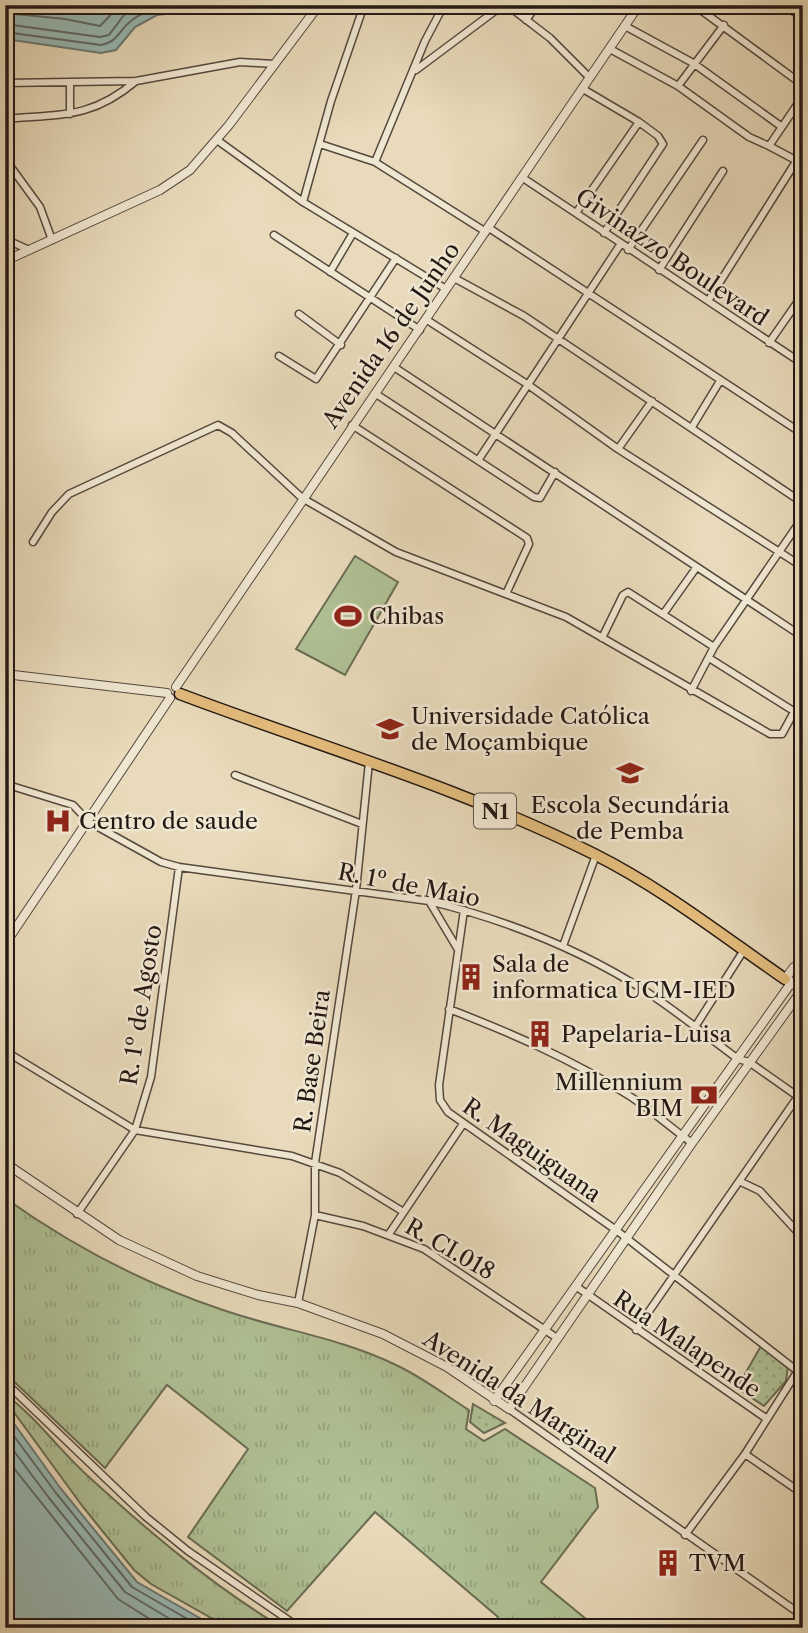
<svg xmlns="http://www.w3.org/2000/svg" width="808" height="1633" font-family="'Libre Caslon Text',serif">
<defs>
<pattern id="grass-tufts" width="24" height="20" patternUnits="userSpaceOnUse" patternTransform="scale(1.75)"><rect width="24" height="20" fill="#afc195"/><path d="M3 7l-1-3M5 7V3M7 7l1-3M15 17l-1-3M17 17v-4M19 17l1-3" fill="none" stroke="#96a580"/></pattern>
<pattern id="park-dots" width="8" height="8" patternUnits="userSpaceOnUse" patternTransform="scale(1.75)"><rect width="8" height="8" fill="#afc195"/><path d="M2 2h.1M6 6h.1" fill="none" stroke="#96a580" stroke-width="1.8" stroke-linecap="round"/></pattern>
</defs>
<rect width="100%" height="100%" fill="#e8daba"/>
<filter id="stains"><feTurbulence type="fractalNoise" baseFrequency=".00286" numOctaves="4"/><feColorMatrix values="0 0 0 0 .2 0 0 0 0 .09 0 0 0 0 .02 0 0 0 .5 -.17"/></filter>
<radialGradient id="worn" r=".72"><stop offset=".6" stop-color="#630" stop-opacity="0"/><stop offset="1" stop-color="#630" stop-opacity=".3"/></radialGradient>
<path fill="url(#grass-tufts)" stroke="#6a6c54" stroke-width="2" d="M 5,1198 C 72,1246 145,1284 223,1310 C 281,1330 341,1338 396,1365 C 422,1377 445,1395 469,1410 L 466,1429 L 484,1441 L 505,1429 L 595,1488 L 598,1507 L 541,1582 L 597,1628 L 491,1628 L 498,1617 L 375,1512 L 287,1611 L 188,1537 L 248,1449 L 167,1385 L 105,1468 L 5,1373 Z
M 5,1394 C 37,1418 60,1451 89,1477 C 149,1532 213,1586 283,1628 L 229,1628 L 151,1584 L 134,1570 L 83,1507 L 5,1400 Z"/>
<path fill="url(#park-dots)" stroke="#6a6c54" stroke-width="2" d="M 761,1346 L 788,1366 L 786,1381 L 764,1406 L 737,1388 Z
M 473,1404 L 505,1423 L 484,1433 L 470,1422 Z"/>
<path fill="#afc195" stroke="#6a6c54" stroke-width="2" d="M 355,556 L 398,582 L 345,675 L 296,649 Z"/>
<path fill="#98bab6" stroke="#6a7975" stroke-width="2" d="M 5,5 L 238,5 L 157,15 L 135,27 L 116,50 L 101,53 L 5,39 Z
M 5,1411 L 61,1489 L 137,1582 L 217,1628 L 5,1628 Z"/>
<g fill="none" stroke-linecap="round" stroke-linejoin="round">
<path stroke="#5e6965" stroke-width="2" d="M 5,13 L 65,19 L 100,26 L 120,5
M 5,24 L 100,37 L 109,35 L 124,15 L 142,5
M 5,32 L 101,45 C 118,42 118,31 131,21 C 142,11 159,8 174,5
M 5,1424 L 56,1493 L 132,1587 L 203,1628
M 5,1439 L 49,1498 L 125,1592 L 185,1628
M 5,1457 L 118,1599 L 164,1628"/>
<defs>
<path id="minor" d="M 364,5 L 331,101 L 303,202 L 446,289
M 507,5 L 550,38 L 590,78
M 694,5 L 803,85
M 784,5 L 803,18
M 526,20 L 537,5
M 625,26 L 693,63 L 782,127
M 610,49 L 678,86 L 749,137 L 769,146
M 416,70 L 503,5
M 5,83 L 136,81 L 240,62 L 274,64
M 70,83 L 70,114
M 678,86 L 724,25
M 803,96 L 769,146 L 803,164
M 5,119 C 61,114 91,119 136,81
M 217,140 L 303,202
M 320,144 L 375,162 L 486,232
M 5,159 L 40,207 L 52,240
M 375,162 L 425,41 L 444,5
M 523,178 L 803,364
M 576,213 L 639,122 L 583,89
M 489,228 L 803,434
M 604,233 L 663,144 L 658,136 L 639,122
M 274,235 L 420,330
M 5,239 L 27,249
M 628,250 L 703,140
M 659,270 L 723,171
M 330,272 L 353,233
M 456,279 L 524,316 L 803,503
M 708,301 L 797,160
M 299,314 L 341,345
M 427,320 L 527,384 L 618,449 L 803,567
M 769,343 L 803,294
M 279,356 L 316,379 L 396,258
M 394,367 L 803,637
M 376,394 L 534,497 L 540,498 L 555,472
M 352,425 L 527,538 L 529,544 L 506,594
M 692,427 L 720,381
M 618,449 L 652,401
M 479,459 L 620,245
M 33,542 L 52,512 L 69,494 L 218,425 L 232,433 L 302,498 L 396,552 L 566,617 L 770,734 L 782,734 L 794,712
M 664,613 L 696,568
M 602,638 L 623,595 L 628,592 L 714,647
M 709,658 L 803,717
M 691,691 L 714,647 L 803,517
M 235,775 L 362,824
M 5,784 L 73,805 L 89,822 L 161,862 L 179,867 L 429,901 C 506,920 580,949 647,992 C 679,1013 708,1037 738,1059 L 749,1062 L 803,1100
M 429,901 L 457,948
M 464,910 L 439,1085 L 440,1100 L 448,1112 L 616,1230 L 800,1373
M 563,946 L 596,855
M 449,1009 C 511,1033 571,1059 628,1095 C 650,1109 670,1127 692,1143
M 695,1027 L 744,950
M 5,1051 L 135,1130 L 292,1156 L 340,1173 L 402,1211
M 741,1182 L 760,1191 L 803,1238
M 77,1214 L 135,1130 L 151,1077 L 179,867
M 315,1215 L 363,1226 L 424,1249 L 557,1338
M 389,1234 L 463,1124
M 577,1287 L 767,1419
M 298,1303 L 315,1215 L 315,1163 L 356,890 L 369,762
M 636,1330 L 803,1089
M 5,1382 L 146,1517 L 188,1551 L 300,1628
M 509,1409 L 803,1616
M 745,1454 L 803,1494
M 685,1535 L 745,1454 L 797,1372 L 800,1373 L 803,1369"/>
<path id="tertiary" d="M 5,261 L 160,190 L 190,170 L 229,125 L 319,5
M 5,674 L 167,693
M 176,687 L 639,5
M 5,944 L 170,698
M 803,966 L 794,967 L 785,979 L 789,980 L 789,986 L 791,983 L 798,987 L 799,994 L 803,987
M 5,1163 L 119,1240 L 197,1276 L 258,1295 L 298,1303 L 383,1334 L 447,1367 L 509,1409 L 692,1143 L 799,994
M 494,1401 L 789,986"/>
<path id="trunk" d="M 180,694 C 318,746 462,788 594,854 C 662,888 723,936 785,979"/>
</defs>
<use href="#minor" stroke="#55483e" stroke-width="9"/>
<use href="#tertiary" stroke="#55483e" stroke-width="10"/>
<use href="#trunk" stroke="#241814" stroke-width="13"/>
<use href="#minor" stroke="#f0e7d2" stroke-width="6"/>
<use href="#tertiary" stroke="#f0e7d2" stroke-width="8"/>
<use href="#trunk" stroke="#e4bd7d" stroke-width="10"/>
</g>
<defs>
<symbol id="stadium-bare" viewBox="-9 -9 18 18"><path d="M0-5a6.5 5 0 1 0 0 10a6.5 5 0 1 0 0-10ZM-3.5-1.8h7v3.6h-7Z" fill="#8f2418" stroke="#f0e7d2" stroke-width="2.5" paint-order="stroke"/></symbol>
<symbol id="university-bare" viewBox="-9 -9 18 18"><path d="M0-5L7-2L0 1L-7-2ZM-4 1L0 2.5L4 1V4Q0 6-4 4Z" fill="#8f2418" stroke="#f0e7d2" stroke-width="2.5" paint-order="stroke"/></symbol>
<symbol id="school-bare" viewBox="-9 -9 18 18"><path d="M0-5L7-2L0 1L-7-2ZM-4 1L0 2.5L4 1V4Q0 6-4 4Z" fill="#8f2418" stroke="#f0e7d2" stroke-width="2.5" paint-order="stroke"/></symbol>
<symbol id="hospital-bare" viewBox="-9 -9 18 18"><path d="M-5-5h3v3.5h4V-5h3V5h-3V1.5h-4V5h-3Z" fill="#8f2418" stroke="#f0e7d2" stroke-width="2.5" paint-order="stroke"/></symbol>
<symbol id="building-bare" viewBox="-9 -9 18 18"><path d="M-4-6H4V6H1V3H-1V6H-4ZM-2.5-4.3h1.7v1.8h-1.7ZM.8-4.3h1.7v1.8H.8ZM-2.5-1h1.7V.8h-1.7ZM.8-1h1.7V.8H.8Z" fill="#8f2418" stroke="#f0e7d2" stroke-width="2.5" paint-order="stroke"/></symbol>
<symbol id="bank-bare" viewBox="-9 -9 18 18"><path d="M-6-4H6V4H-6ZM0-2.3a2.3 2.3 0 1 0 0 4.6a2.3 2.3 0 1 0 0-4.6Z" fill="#8f2418" stroke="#f0e7d2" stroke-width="2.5" paint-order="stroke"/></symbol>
</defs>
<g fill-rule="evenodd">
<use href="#stadium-bare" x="329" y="597" width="38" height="38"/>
<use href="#university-bare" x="371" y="710" width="38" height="38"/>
<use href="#school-bare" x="611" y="754" width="38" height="38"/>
<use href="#hospital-bare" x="39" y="802" width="38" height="38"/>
<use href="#building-bare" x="452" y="958" width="38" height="38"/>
<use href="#building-bare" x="521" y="1015" width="38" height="38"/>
<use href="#bank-bare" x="685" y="1076" width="38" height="38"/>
<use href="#building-bare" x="649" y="1544" width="38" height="38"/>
</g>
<g text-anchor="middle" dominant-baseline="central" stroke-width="5" stroke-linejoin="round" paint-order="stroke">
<rect fill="#f0e7d2" stroke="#61564d" stroke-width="2" x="474" y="793.5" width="42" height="35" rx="5"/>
<g font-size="21" font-weight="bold" fill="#241814">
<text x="495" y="811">N1</text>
</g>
<g font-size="23" fill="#241814" stroke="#f0e7d2">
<text transform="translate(672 257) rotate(34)">Givinazzo Boulevard</text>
<text transform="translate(391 335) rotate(-55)">Avenida 16 de Junho</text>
<text transform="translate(409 885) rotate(11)">R. 1º de Maio</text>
<text transform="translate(141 1005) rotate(-81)">R. 1º de Agosto</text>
<text transform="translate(312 1061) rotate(-82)">R. Base Beira</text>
<text transform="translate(532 1150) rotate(35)">R. Maguiguana</text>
<text transform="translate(450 1249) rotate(30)">R. CI.018</text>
<text transform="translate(687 1344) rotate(34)">Rua Malapende</text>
<text transform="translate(519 1397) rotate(33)">Avenida da Marginal</text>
</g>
<g font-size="23" fill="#241814" stroke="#f0e7d2" text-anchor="start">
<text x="369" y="616">Chibas</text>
<text x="411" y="716">Universidade Católica<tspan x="411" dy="26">de Moçambique</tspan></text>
<text x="630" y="805" text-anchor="middle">Escola Secundária<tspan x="630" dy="26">de Pemba</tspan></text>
<text x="79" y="821">Centro de saude</text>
<text x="492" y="964">Sala de<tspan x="492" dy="26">informatica UCM-IED</tspan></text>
<text x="561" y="1034">Papelaria-Luisa</text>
<text x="683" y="1082" text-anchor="end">Millennium<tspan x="683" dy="26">BIM</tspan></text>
<text x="689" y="1563">TVM</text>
</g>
</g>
<rect width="808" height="1633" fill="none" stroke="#e8daba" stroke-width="28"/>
<rect x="7" y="7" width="794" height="1619" fill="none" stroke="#241814" stroke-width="3.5"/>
<rect x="14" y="14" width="780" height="1605" fill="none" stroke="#241814" stroke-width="2"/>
<rect width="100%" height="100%" filter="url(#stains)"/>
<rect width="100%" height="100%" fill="url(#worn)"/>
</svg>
